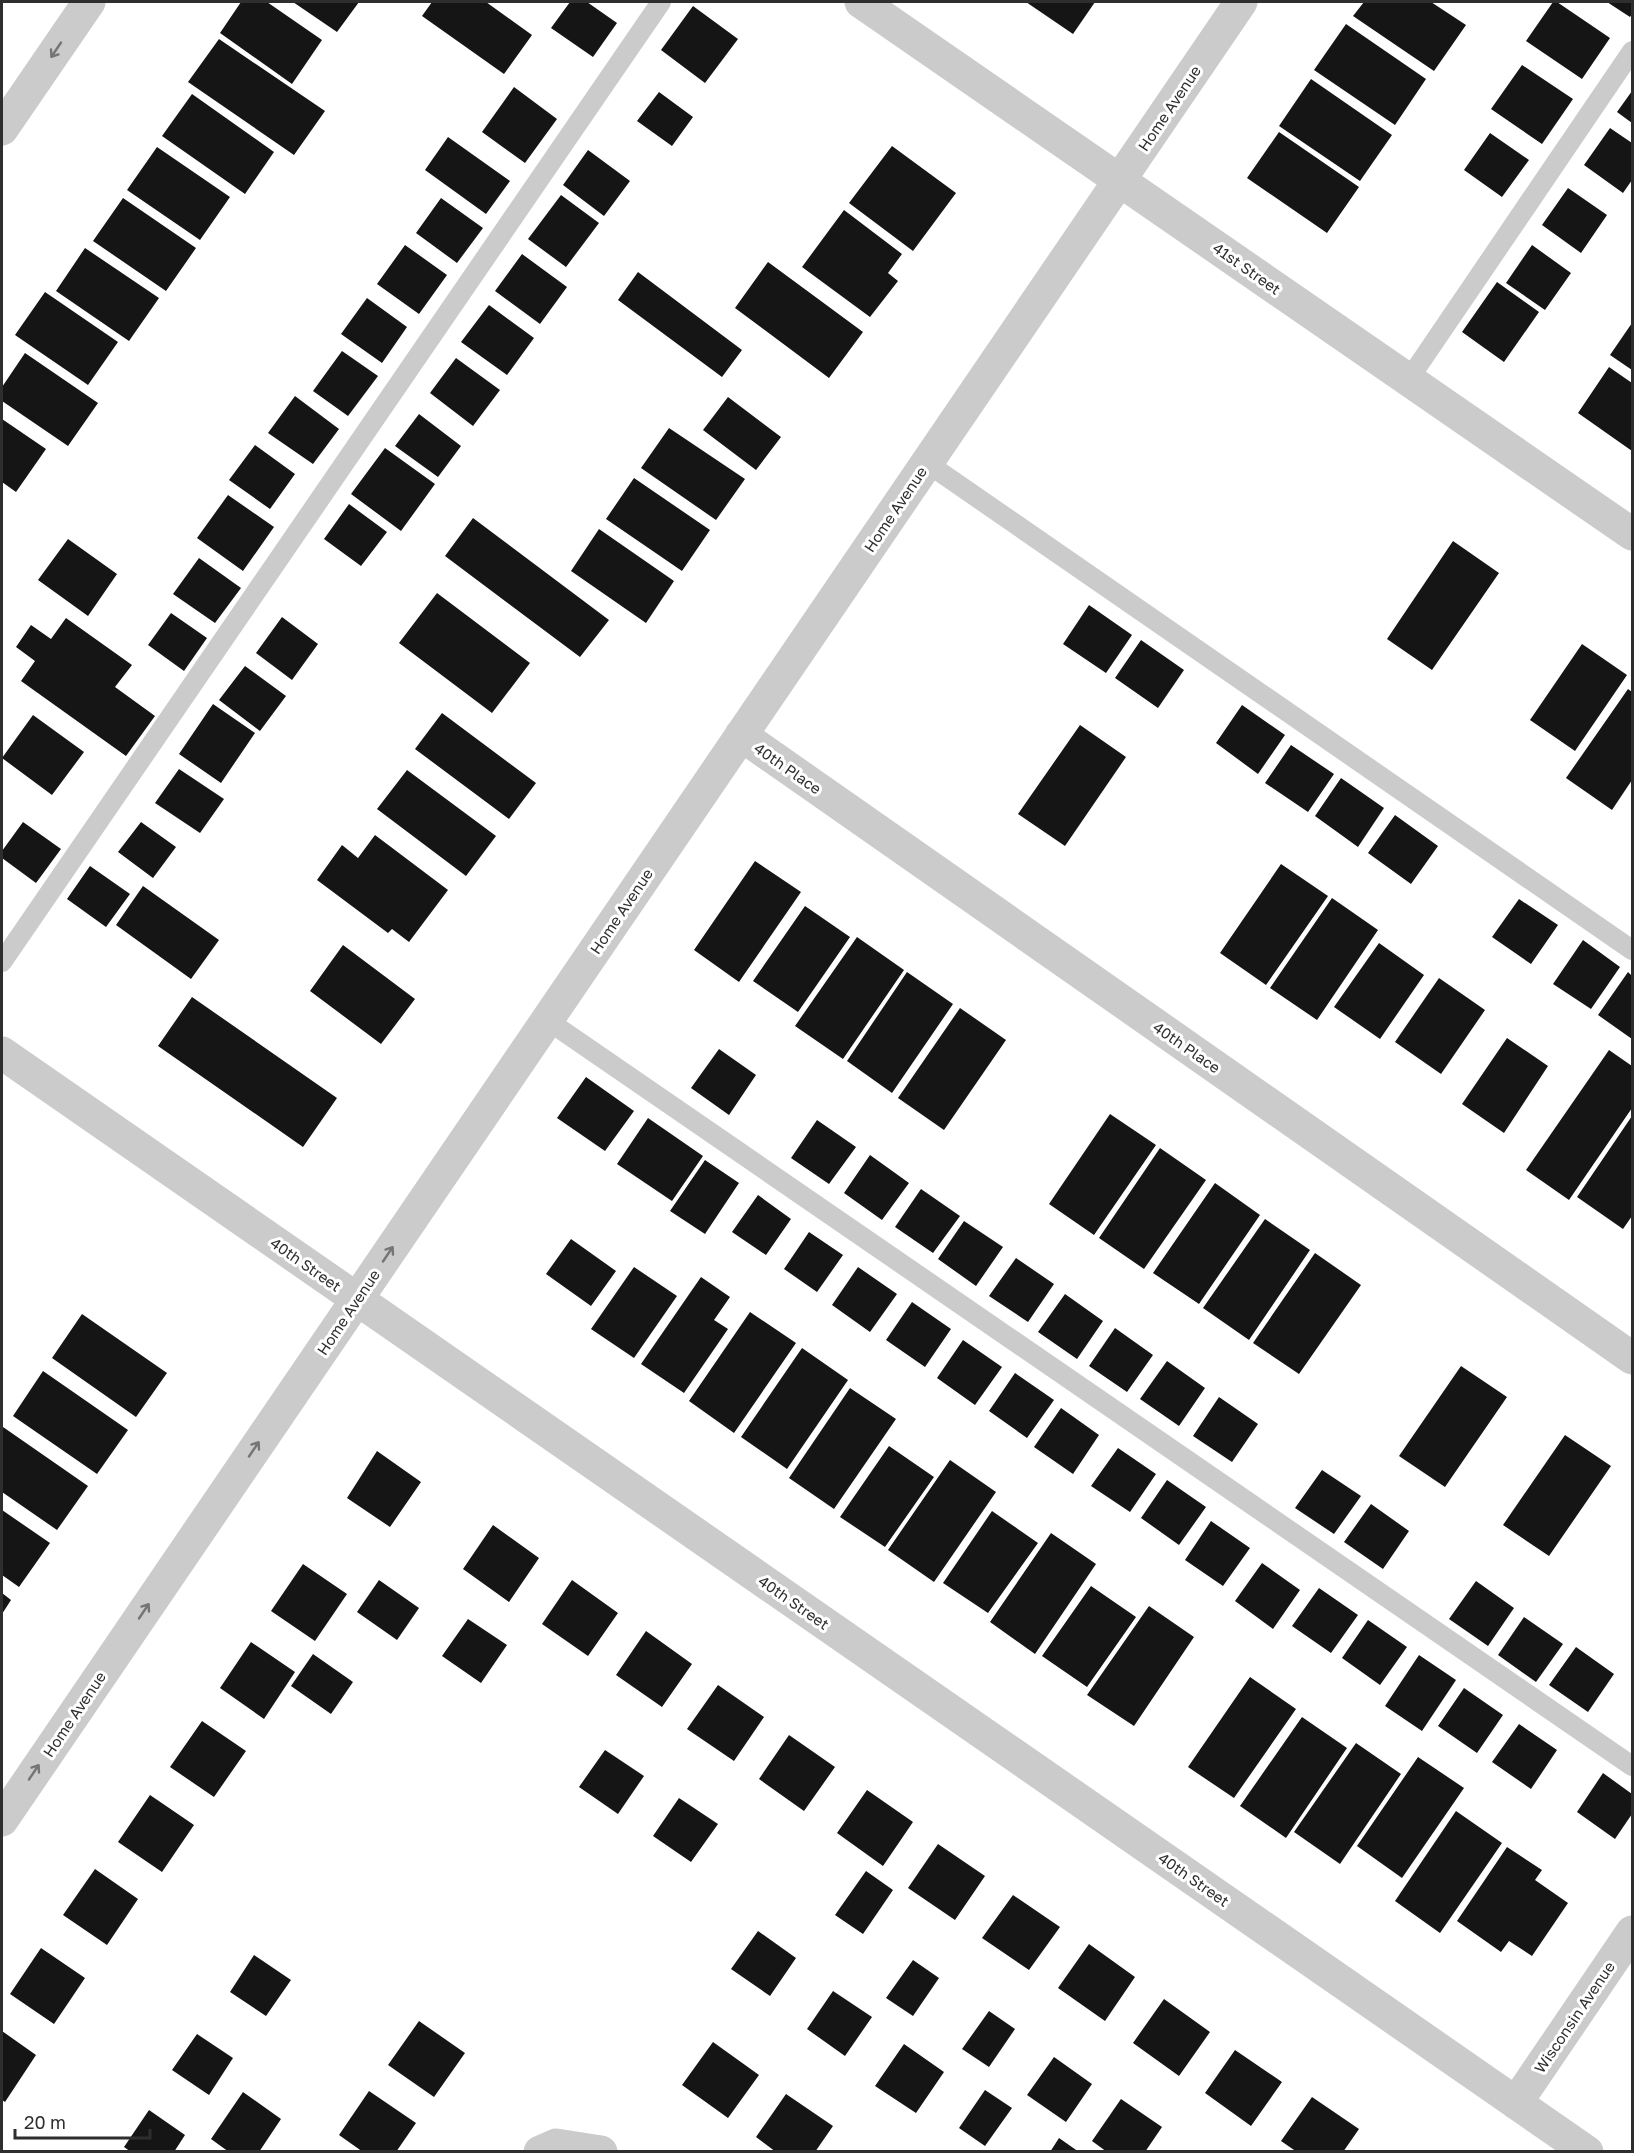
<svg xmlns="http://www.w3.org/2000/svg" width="1634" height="2153" font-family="'Golos Text',sans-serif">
<rect width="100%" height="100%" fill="#fff"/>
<path fill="#151515" d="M 241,2 L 267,2 L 322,40 L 292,84 L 220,33 Z
M 293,2 L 359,2 L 337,32 Z
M 432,2 L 486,2 L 532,35 L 504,74 L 422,16 Z
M 570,2 L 587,2 L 617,23 L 593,57 L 551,28 Z
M 1026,2 L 1095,2 L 1073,34 Z
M 1364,2 L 1431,2 L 1466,25 L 1434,71 L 1353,16 Z
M 1553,2 L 1557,2 L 1610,38 L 1582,79 L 1526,41 Z
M 1607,2 L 1632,2 L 1632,14 L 1630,17 Z
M 693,6 L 738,39 L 705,83 L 661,50 Z
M 1346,24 L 1426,79 L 1395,125 L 1314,70 Z
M 219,39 L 325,111 L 294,155 L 188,82 Z
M 1522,65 L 1573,99 L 1542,144 L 1491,109 Z
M 1311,79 L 1392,135 L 1360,181 L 1279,126 Z
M 514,87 L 557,119 L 525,163 L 482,132 Z
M 1632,91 L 1632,123 L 1617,112 Z
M 659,92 L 693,117 L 672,146 L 637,121 Z
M 192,94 L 274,152 L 245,194 L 162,136 Z
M 1610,128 L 1632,143 L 1632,180 L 1623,193 L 1584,165 Z
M 1279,132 L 1359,187 L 1327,233 L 1247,178 Z
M 1490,133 L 1529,160 L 1502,197 L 1464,170 Z
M 448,137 L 510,181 L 486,214 L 425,170 Z
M 892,146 L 956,193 L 913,251 L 849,203 Z
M 157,147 L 230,197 L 200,240 L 127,190 Z
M 588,150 L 630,181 L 604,216 L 563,185 Z
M 1568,188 L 1607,215 L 1581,253 L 1542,225 Z
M 561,195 L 599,223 L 566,267 L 528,239 Z
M 123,198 L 196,248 L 166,291 L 93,241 Z
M 441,198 L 483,228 L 457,263 L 416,233 Z
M 844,210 L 902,254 L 888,273 L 898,281 L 870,317 L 802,267 Z
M 405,245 L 447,275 L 419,314 L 377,284 Z
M 1532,245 L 1571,273 L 1545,310 L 1506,283 Z
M 85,248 L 159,298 L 129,341 L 56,291 Z
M 522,254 L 567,287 L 540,324 L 495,291 Z
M 768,262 L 863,332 L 829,378 L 735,308 Z
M 638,272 L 742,350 L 722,377 L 618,300 Z
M 1497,282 L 1539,312 L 1504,362 L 1462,332 Z
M 45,292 L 118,342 L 88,385 L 15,335 Z
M 367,298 L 407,327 L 382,363 L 341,334 Z
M 489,305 L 534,338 L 507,375 L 461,342 Z
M 1632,323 L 1632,370 L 1610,355 Z
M 342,351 L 378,376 L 348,416 L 313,391 Z
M 25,353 L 98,403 L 68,446 L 2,401 L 2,387 Z
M 456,358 L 500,390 L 473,426 L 430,393 Z
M 1609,367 L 1632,383 L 1632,451 L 1578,413 Z
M 295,396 L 339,429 L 313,464 L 268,433 Z
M 728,397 L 781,437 L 756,470 L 703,430 Z
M 419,414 L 461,446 L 438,477 L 395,446 Z
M 2,419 L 46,449 L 16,492 L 2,482 Z
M 669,428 L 745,479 L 716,520 L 641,468 Z
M 255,445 L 295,474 L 270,509 L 229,480 Z
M 385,448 L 435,484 L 401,531 L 351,494 Z
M 634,478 L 710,530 L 682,571 L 606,519 Z
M 228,495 L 274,527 L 243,571 L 197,538 Z
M 349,504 L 387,532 L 361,566 L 324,539 Z
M 473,518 L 609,620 L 580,657 L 445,556 Z
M 599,529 L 674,581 L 646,623 L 571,571 Z
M 68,539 L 117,574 L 88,616 L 38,580 Z
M 1453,541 L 1499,573 L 1432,670 L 1387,639 Z
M 199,558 L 241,588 L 215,623 L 173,594 Z
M 437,593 L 530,663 L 492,713 L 399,643 Z
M 1089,605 L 1132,635 L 1106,673 L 1063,644 Z
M 171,613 L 207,638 L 184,671 L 148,645 Z
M 282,617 L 318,644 L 292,680 L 256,653 Z
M 66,618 L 132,665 L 115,687 L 155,716 L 126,756 L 21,681 L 35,661 L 16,647 L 31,625 L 51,639 Z
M 1141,640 L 1184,670 L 1158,708 L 1115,678 Z
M 1582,644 L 1627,675 L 1575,751 L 1530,720 Z
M 245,666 L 286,696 L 260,731 L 219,700 Z
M 1628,689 L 1632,692 L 1632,780 L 1612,810 L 1566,778 Z
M 213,704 L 255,733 L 221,783 L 179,754 Z
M 1242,705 L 1285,735 L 1258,774 L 1216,743 Z
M 442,713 L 536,783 L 509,819 L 415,749 Z
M 33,715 L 84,752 L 52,795 L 2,758 Z
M 1080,725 L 1126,757 L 1065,846 L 1018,814 Z
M 1291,745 L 1334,774 L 1308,812 L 1265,783 Z
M 179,769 L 224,799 L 200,833 L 155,803 Z
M 407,770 L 496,836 L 466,876 L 377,809 Z
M 1341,778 L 1384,808 L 1358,847 L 1315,816 Z
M 1395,815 L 1438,846 L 1411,884 L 1368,853 Z
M 23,822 L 61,849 L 36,883 L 2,858 L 2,851 Z
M 141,822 L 176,847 L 153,878 L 118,852 Z
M 375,835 L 448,890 L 409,942 L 392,929 L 388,933 L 317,880 L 342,845 L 358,858 Z
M 755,861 L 801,892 L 739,982 L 694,950 Z
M 1281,864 L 1328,896 L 1266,985 L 1220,953 Z
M 90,866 L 130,894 L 106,927 L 67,899 Z
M 143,886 L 219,940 L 191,979 L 116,925 Z
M 1332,898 L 1378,930 L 1317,1020 L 1270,988 Z
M 1519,899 L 1558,925 L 1531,964 L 1492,937 Z
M 805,906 L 850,937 L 798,1012 L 753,981 Z
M 857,937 L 904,970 L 843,1059 L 795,1026 Z
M 1583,940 L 1620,967 L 1591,1009 L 1553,984 Z
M 1379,943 L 1424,975 L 1380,1039 L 1334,1007 Z
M 343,945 L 415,999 L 381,1044 L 310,991 Z
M 907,972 L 953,1004 L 892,1093 L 847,1061 Z
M 1628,972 L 1632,976 L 1632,1039 L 1598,1015 Z
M 1439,978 L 1485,1010 L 1441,1074 L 1395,1042 Z
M 192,997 L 337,1098 L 303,1147 L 158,1046 Z
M 960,1008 L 1006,1040 L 944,1130 L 898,1098 Z
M 1507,1038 L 1548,1066 L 1504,1133 L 1462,1104 Z
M 719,1049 L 756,1075 L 729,1115 L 691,1088 Z
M 1609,1050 L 1632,1066 L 1632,1108 L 1569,1200 L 1526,1170 Z
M 586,1077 L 634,1111 L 605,1151 L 557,1118 Z
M 1110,1114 L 1156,1145 L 1094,1235 L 1049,1204 Z
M 1632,1116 L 1632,1216 L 1623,1229 L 1577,1197 Z
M 648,1118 L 703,1156 L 672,1201 L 617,1164 Z
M 817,1120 L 856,1147 L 829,1184 L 791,1158 Z
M 1160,1148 L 1206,1180 L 1144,1269 L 1099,1238 Z
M 870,1155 L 909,1183 L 882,1220 L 844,1193 Z
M 705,1160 L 739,1183 L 705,1234 L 670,1211 Z
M 1215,1183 L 1260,1215 L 1199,1304 L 1153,1273 Z
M 921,1189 L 960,1216 L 933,1253 L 895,1227 Z
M 758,1195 L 791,1219 L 766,1255 L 732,1232 Z
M 1265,1219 L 1310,1250 L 1249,1340 L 1203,1308 Z
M 964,1221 L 1003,1247 L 976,1286 L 938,1259 Z
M 809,1232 L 843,1255 L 817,1292 L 784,1269 Z
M 571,1239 L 616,1271 L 591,1306 L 546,1274 Z
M 1315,1253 L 1361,1285 L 1299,1374 L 1253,1343 Z
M 1016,1258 L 1054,1284 L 1028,1322 L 989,1296 Z
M 634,1267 L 677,1296 L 634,1358 L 591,1329 Z
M 858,1267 L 897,1294 L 870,1332 L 832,1305 Z
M 701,1277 L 730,1297 L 714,1320 L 728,1329 L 684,1393 L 641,1364 Z
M 1065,1294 L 1103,1321 L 1077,1359 L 1038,1332 Z
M 912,1302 L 951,1329 L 925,1367 L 886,1340 Z
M 750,1312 L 796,1343 L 734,1433 L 689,1401 Z
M 82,1314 L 167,1373 L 136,1417 L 52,1358 Z
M 1115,1328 L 1153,1355 L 1127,1392 L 1089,1366 Z
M 963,1340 L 1002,1367 L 975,1405 L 937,1378 Z
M 802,1348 L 848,1380 L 787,1469 L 741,1437 Z
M 1167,1361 L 1205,1388 L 1179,1426 L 1140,1399 Z
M 1461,1366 L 1507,1397 L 1445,1487 L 1399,1456 Z
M 43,1371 L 128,1430 L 97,1474 L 13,1416 Z
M 1015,1373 L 1054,1400 L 1027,1438 L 989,1411 Z
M 850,1388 L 896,1419 L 834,1509 L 789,1478 Z
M 1219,1397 L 1258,1424 L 1232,1462 L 1193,1436 Z
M 1061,1408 L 1099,1435 L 1073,1474 L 1034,1447 Z
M 3,1427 L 88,1486 L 57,1530 L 2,1492 L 2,1430 Z
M 1565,1435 L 1611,1466 L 1549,1556 L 1503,1525 Z
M 889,1446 L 934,1477 L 885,1547 L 840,1517 Z
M 1118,1448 L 1156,1474 L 1130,1512 L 1091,1486 Z
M 377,1451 L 421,1482 L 390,1527 L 347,1498 Z
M 950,1460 L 996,1492 L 934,1582 L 888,1550 Z
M 1322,1470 L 1361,1496 L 1334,1534 L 1295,1508 Z
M 1167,1480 L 1206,1507 L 1179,1545 L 1141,1518 Z
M 1371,1504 L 1409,1531 L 1383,1569 L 1344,1542 Z
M 2,1510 L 50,1543 L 19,1587 L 2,1575 Z
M 992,1511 L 1038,1543 L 988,1613 L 943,1583 Z
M 1211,1521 L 1250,1548 L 1223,1586 L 1185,1560 Z
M 493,1525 L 539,1558 L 509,1602 L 463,1569 Z
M 1051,1533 L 1096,1564 L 1035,1654 L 990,1622 Z
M 1262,1563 L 1300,1590 L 1273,1629 L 1235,1601 Z
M 303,1564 L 347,1594 L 315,1641 L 271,1611 Z
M 379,1580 L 419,1608 L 397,1640 L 357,1612 Z
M 572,1580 L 618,1613 L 588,1656 L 542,1624 Z
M 1476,1581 L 1514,1608 L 1488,1646 L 1449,1619 Z
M 1091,1586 L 1136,1617 L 1087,1687 L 1042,1656 Z
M 1319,1588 L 1358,1615 L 1331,1653 L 1292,1626 Z
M 2,1593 L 11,1600 L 2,1614 Z
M 1149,1606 L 1194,1637 L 1134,1726 L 1087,1695 Z
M 1524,1617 L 1563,1644 L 1536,1682 L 1498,1655 Z
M 468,1619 L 507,1645 L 481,1683 L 442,1656 Z
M 1368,1620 L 1407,1647 L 1380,1685 L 1342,1658 Z
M 646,1631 L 692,1664 L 662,1707 L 616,1675 Z
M 251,1642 L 295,1672 L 264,1719 L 220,1688 Z
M 1576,1647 L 1614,1674 L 1588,1712 L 1549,1685 Z
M 313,1654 L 353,1682 L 331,1714 L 291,1686 Z
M 1419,1655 L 1456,1680 L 1422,1731 L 1385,1706 Z
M 1250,1677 L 1296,1709 L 1234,1798 L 1188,1767 Z
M 718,1685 L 764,1717 L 734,1761 L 687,1729 Z
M 1464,1688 L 1503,1715 L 1477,1753 L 1438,1726 Z
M 1302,1717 L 1347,1748 L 1286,1838 L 1240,1806 Z
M 202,1721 L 246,1751 L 214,1797 L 170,1767 Z
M 1519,1724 L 1557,1750 L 1531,1789 L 1492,1762 Z
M 789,1735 L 835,1767 L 804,1811 L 759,1779 Z
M 1356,1743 L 1401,1774 L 1340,1864 L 1294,1832 Z
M 605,1750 L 644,1776 L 618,1814 L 579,1787 Z
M 1418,1757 L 1464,1788 L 1402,1878 L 1357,1846 Z
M 1603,1773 L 1632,1794 L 1632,1814 L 1615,1839 L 1577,1812 Z
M 867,1790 L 913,1822 L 883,1866 L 837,1833 Z
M 150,1795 L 194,1825 L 162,1872 L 118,1842 Z
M 679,1798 L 718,1824 L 691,1862 L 653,1836 Z
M 1456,1811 L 1502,1843 L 1440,1933 L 1395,1901 Z
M 938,1844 L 985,1876 L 955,1920 L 908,1888 Z
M 1507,1847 L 1542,1870 L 1535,1880 L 1568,1903 L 1532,1956 L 1509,1941 L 1501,1952 L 1457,1921 Z
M 95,1869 L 138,1899 L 107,1945 L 63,1915 Z
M 866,1871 L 893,1890 L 863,1934 L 835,1915 Z
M 1013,1895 L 1060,1927 L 1029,1970 L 982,1938 Z
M 758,1931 L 796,1958 L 770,1996 L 731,1969 Z
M 1089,1944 L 1135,1977 L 1105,2021 L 1058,1988 Z
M 41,1948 L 85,1978 L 54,2024 L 10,1994 Z
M 254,1955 L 291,1980 L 266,2016 L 230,1992 Z
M 913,1960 L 939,1978 L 913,2016 L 886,1998 Z
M 833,1991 L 872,2017 L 845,2056 L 807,2029 Z
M 1164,1999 L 1210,2032 L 1179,2076 L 1133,2043 Z
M 989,2011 L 1015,2029 L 989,2067 L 962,2049 Z
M 419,2021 L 465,2053 L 434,2097 L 388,2065 Z
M 2,2031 L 36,2055 L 5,2102 L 2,2100 Z
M 197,2034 L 233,2058 L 209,2095 L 172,2070 Z
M 713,2042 L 759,2075 L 728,2118 L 682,2085 Z
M 904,2044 L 944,2072 L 916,2113 L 875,2086 Z
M 1235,2050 L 1282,2082 L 1251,2126 L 1205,2093 Z
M 1054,2057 L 1092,2084 L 1066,2122 L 1027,2095 Z
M 985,2090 L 1012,2108 L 985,2146 L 959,2128 Z
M 369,2091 L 416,2123 L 396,2152 L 363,2152 L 339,2135 Z
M 243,2092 L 281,2119 L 259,2152 L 229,2152 L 211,2139 Z
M 786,2094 L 833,2126 L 815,2152 L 776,2152 L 756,2137 Z
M 1312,2097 L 1359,2129 L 1343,2152 L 1297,2152 L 1281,2141 Z
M 1121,2099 L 1162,2127 L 1145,2152 L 1107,2152 L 1092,2141 Z
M 149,2110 L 185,2135 L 174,2152 L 131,2152 L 124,2147 Z
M 1059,2138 L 1079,2152 L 1050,2152 Z"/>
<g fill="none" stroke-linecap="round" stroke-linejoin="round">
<path stroke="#cbcbcb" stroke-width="20" d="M 1409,379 L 1632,51
M 927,463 L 1632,950
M 2,962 L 661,2
M 547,1020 L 1632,1766"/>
<path stroke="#cbcbcb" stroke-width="33" d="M 861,2 L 1632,534
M 2,129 L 89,2
M 741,735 L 1632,1358
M 2,1053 L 1587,2152
M 2,1820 L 1241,2
M 1516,2103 L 1632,1932
M 540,2152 L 556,2145 L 601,2152"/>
</g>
<defs><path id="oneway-shaft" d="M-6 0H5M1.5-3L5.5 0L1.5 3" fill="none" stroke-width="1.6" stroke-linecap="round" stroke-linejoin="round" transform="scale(1.5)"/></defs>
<g stroke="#757575">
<use href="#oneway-shaft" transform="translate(56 50) rotate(124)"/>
<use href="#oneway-shaft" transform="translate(388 1254) rotate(-56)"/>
<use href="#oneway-shaft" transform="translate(254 1449) rotate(-56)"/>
<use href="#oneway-shaft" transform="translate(144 1611) rotate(-56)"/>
<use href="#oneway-shaft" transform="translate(34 1772) rotate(-56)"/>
</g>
<g text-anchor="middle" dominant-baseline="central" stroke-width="6" stroke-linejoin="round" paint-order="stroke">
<g font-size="15" fill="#2e2e2e" stroke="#fff">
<text transform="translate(1169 108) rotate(-56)">Home Avenue</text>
<text transform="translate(1247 268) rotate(35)">41st Street</text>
<text transform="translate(895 509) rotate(-56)">Home Avenue</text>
<text transform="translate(788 768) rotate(35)">40th Place</text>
<text transform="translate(621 911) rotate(-56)">Home Avenue</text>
<text transform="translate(1187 1047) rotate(35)">40th Place</text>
<text transform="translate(306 1264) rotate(35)">40th Street</text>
<text transform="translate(348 1312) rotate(-56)">Home Avenue</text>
<text transform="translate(794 1602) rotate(35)">40th Street</text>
<text transform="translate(74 1714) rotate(-56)">Home Avenue</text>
<text transform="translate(1194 1879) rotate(35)">40th Street</text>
<text transform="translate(1574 2017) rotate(-56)">Wisconsin Avenue</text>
</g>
</g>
<rect width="1634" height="2153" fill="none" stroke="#2e2e2e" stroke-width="6"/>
<path d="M15 2129v9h135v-9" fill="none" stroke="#2e2e2e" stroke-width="3"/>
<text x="24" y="2129" font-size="18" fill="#2e2e2e" stroke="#ffffff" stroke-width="4.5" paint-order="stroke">20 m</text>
</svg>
